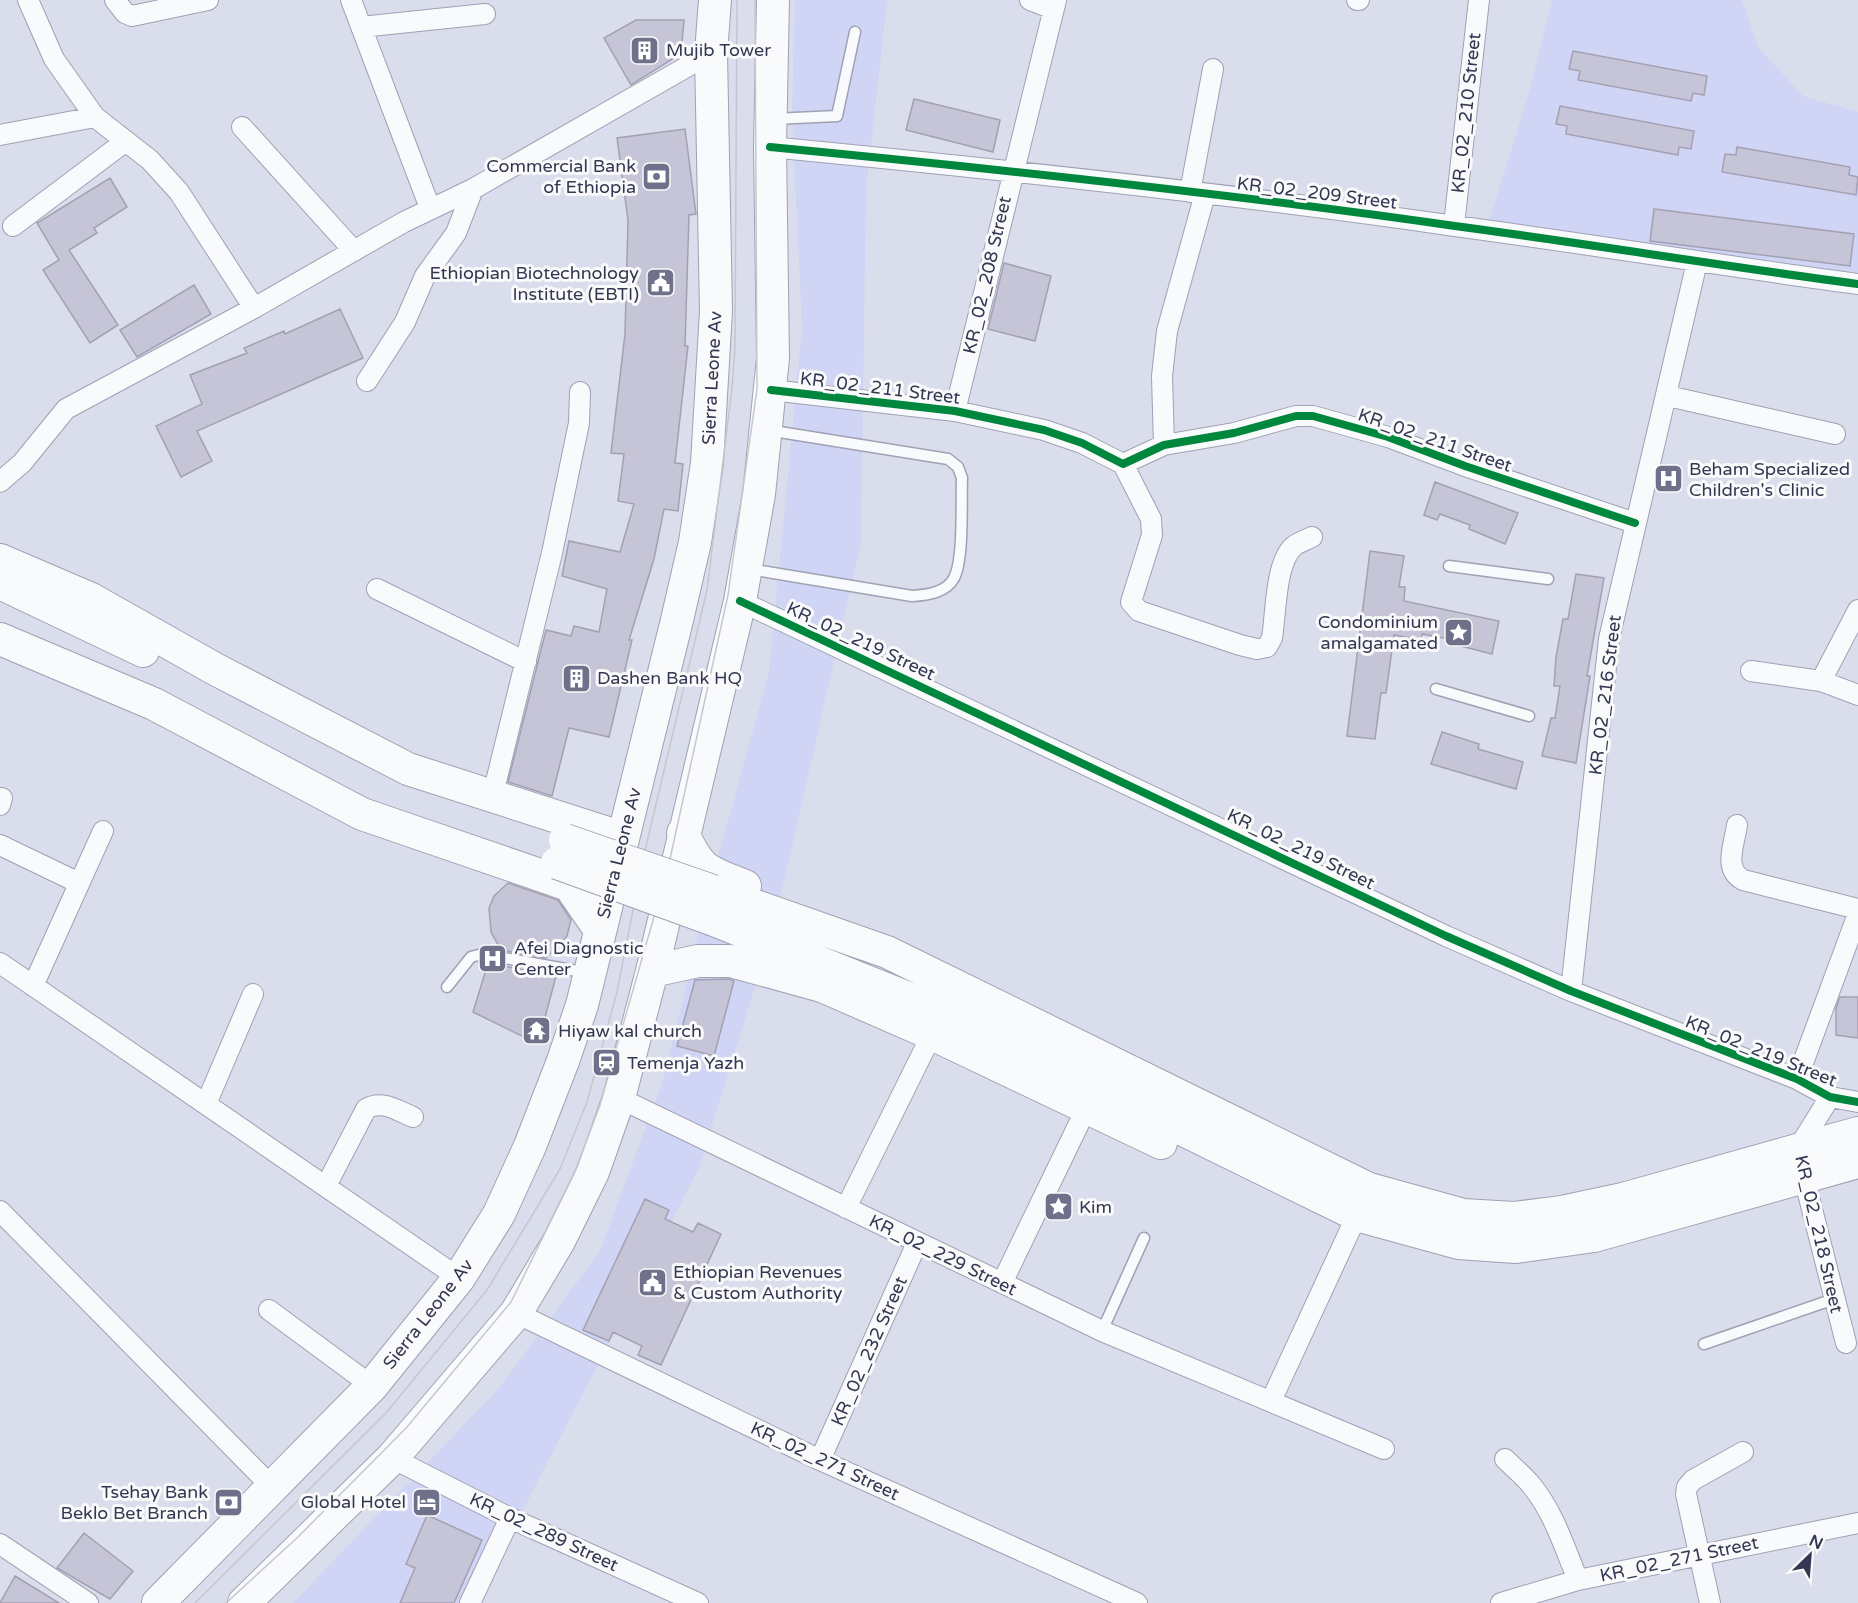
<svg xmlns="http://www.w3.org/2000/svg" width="1858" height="1603" font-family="'Varela Round',sans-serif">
<rect width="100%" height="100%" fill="#daddec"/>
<path fill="#d0d5f5" d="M 795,0 L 887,0 L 866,193 L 861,542 L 774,926 L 699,1168 L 475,1603 L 293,1603 L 499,1388 L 600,1251 L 662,1084 L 715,868 L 769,672 L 802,329 L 792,113 Z
M 1552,0 L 1742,0 L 1758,47 L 1803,96 L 1858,112 L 1858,273 L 1488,225 L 1530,89 Z"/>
<path fill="#c6c4d7" stroke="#a3a0b3" stroke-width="1.5" d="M 636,20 L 684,20 L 682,42 L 674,58 L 631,85 L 604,38 Z
M 1573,51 L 1707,76 L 1704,95 L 1693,93 L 1691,101 L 1578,80 L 1580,71 L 1569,69 Z
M 914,99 L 1000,120 L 993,152 L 906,130 Z
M 1560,106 L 1694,131 L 1691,149 L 1679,147 L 1678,155 L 1566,134 L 1567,126 L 1556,124 Z
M 685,129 L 696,214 L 689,215 L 685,346 L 688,346 L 675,463 L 683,464 L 678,511 L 664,509 L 654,559 L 629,640 L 632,640 L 609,737 L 569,728 L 552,796 L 508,782 L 546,630 L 571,636 L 574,626 L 599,632 L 607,589 L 562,576 L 569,541 L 620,552 L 634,504 L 618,501 L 624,454 L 611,453 L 625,334 L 628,220 L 617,138 Z
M 1737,147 L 1850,167 L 1849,175 L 1858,177 L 1856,195 L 1722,172 L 1725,154 L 1736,155 Z
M 110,178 L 127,207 L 94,228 L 97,233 L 69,250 L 118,325 L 90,343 L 43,270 L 59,260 L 37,223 Z
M 1654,209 L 1854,234 L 1850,266 L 1650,241 Z
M 1004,263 L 1051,276 L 1035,341 L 988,329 Z
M 194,285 L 211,314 L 137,357 L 120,330 Z
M 340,309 L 363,358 L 197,431 L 212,461 L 181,477 L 156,426 L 202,404 L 190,375 L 247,353 L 244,348 L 284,331 L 285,334 Z
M 1435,482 L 1518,513 L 1505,544 L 1469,529 L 1470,525 L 1440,514 L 1437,520 L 1424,515 Z
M 1370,551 L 1404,556 L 1399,587 L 1405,587 L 1404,601 L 1499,621 L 1492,654 L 1453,644 L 1454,640 L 1422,634 L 1421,640 L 1394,635 L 1386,693 L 1381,693 L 1375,739 L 1347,736 Z
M 1576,574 L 1604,578 L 1587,676 L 1590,676 L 1576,763 L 1542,756 L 1551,718 L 1555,718 L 1560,686 L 1554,686 L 1556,657 L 1563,619 L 1568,619 Z
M 1442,732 L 1479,744 L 1478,749 L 1523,762 L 1516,789 L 1431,764 Z
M 508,883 L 558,900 L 571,920 L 567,936 L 546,958 L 501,950 L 491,932 L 489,908 L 494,896 Z
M 488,963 L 556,976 L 538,1044 L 473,1012 Z
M 729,979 L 734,981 L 714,1056 L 677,1046 L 695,980 Z
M 1840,997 L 1858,997 L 1858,1038 L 1836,1035 L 1836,1008 Z
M 645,1199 L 669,1210 L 665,1219 L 693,1232 L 698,1223 L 721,1234 L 661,1365 L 638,1355 L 642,1346 L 613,1332 L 609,1341 L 583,1330 Z
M 427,1515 L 482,1540 L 454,1603 L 400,1603 L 415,1568 L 406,1564 Z
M 84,1533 L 133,1571 L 110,1599 L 57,1568 Z
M 15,1576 L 59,1603 L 0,1603 Z"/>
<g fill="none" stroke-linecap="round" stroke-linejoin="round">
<defs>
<path id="service" d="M 774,119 L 837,116 L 855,32
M 1449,566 L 1548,579
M 749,569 L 912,596 C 927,595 946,593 954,578 C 964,559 961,501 962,478 L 958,467 L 948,459 L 767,430
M 1436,689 L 1529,716
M 447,987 L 471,957 L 482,954 L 588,973
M 1102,1331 L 1144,1238
M 1704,1344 L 1834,1299"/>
<path id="minor" d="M 28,0 L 54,59 L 95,117 L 150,160 L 179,192 L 254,308
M 115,0 L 125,13 L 132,16 L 208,0
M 351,0 L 430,208
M 1030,0 L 1053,9
M 1357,0 L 1359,0
M 361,27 L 485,14
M 242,127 L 354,251
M 0,135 L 95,117
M 770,147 C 999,169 1227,193 1455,226 C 1589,244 1723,266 1858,284
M 1190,192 L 1213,69
M 1454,225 L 1479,0
M 13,226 L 126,141
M 367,381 L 405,322 L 425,276 L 456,233 L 473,189
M 771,390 L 955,411 L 1044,430 L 1082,443 L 1123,464 L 1164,445 L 1234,433 L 1296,416 L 1313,416 L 1388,437 L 1465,466 L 1635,523
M 1668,396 L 1835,434
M 955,411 L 1056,0
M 1164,445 L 1162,376 L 1167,331 L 1205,194
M 1123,464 L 1151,519 L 1152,535 L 1131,602 L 1139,611 L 1240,645 L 1257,649 L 1267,647 L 1272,638 C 1276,615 1275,562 1294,546 C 1299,542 1306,540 1312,537
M 0,482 L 22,463 L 66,409 L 254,308 L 404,222 L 473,189 L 711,53
M 377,589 L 526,662
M 740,601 L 1446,936 L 1571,991 L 1797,1079 L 1830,1097 L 1858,1102
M 1858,610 L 1821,681 L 1858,695
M 1751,671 L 1821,681
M 492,798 L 552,553 L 579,423 L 580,392
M 0,805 L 2,798
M 1737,825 C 1734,846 1723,869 1743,880 L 1858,909
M 0,845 L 79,883
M 0,963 L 459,1278
M 33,986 L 103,831
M 1571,991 L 1609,639 L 1697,262
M 1797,1079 L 1858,914
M 1830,1097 L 1797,1150 L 1846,1343
M 619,1098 L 1102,1331 L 1384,1449
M 206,1104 L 253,994
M 326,1186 L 366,1109 C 382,1099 398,1111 413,1117
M 846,1208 L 932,1034
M 0,1211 L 272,1487
M 1002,1283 L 1086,1109
M 269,1310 L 372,1386
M 516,1313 L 820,1460 L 1137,1603
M 1271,1401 L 1357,1215
M 392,1458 L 510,1518 L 698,1603
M 1505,1459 C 1514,1468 1524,1476 1532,1486 C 1554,1513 1565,1549 1578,1580
M 820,1460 L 917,1243
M 0,1544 L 88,1603
M 470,1603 L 510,1518
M 1501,1603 L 1578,1580 L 1858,1523
M 1710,1603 L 1686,1494 L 1687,1487 L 1693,1480 L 1743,1452"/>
<path id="primary" d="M 0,560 L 91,599 L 215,669 L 408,769 L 623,838
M 0,583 L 143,651
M 0,639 L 154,704 L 362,814 L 569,885 L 600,930
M 683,833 C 700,872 708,871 745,886
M 713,891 L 887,952 L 1369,1189 L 1463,1215 L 1514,1218 L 1562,1212 L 1623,1199 L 1858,1133
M 714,920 L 943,1012 L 1357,1215 L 1459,1243 L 1516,1247 L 1594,1236 L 1858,1162
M 652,971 L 698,961 L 731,961 L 822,986 L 932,1034 L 1161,1143
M 158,1603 L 372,1386 L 459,1278 L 499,1214 L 530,1146 L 563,1061 L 582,1005 L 677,620 L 695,542 L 707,463 L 716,311 L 711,53 L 715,0
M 244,1603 L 392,1458 L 516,1313 L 559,1241 L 593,1172 L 619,1098 L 652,971 L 740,601 L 759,494 L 773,358 L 770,147 L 773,0"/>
</defs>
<use href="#service" stroke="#9fa1b4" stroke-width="13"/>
<use href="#minor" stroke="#9fa1b4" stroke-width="22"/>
<use href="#primary" stroke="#9fa1b4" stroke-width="34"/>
<use href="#service" stroke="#f9fafc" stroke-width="10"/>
<use href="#minor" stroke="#f9fafc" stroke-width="20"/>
<use href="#primary" stroke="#f9fafc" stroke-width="32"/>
<path stroke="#c6c7cd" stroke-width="1.5" d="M 195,1603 L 386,1413 L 487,1290 L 560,1169 L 587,1102 L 617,992 L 642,863 L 707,590 L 732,389 L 735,347 L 737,0
M 226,1603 L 298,1537 L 407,1427 L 511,1302 L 574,1174 L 600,1105 L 668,868 L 728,595 L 757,389 L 755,0"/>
<defs>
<path id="primary-bridge" d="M 565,840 L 713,891
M 557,863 L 714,920"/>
</defs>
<use href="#primary-bridge" stroke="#9fa1b4" stroke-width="34" stroke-linecap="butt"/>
<use href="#primary-bridge" stroke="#f9fafc" stroke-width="32"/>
<defs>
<path id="cycleway" d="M 770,147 C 999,169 1227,193 1455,226 C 1589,244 1723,266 1858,284
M 771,390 L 955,411 L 1044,430 L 1082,443 L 1123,464 L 1164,445 L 1234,433 L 1296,416 L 1313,416 L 1388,437 L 1465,466 L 1635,523
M 740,601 L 1446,936 L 1571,991 L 1797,1079 L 1830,1097 L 1858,1102"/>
</defs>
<use href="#cycleway" stroke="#fafafa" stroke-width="11"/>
<use href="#cycleway" stroke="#00873e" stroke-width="8"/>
</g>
<defs>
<symbol id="building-square" viewBox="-11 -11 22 22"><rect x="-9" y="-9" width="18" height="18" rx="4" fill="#6e7189" stroke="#fafafa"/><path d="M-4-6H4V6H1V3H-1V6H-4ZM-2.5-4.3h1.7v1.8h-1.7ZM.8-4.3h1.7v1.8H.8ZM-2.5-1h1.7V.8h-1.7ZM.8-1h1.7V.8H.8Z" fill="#fff"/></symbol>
<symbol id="bank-square" viewBox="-11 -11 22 22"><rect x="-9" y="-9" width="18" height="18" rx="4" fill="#6e7189" stroke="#fafafa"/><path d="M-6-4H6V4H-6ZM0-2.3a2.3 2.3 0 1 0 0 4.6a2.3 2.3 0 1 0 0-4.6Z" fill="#fff"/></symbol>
<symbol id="civic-square" viewBox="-11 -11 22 22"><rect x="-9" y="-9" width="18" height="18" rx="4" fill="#6e7189" stroke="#fafafa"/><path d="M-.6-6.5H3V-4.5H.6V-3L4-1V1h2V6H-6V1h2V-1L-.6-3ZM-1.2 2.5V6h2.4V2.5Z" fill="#fff"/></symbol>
<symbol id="hospital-square" viewBox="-11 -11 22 22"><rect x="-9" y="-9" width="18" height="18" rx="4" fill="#6e7189" stroke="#fafafa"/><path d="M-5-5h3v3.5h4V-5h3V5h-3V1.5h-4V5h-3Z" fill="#fff"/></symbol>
<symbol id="sight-square" viewBox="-11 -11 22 22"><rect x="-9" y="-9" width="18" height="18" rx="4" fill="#6e7189" stroke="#fafafa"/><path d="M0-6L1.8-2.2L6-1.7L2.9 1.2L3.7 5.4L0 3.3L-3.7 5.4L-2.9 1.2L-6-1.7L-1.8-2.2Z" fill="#fff"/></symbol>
<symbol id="temple-square" viewBox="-11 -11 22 22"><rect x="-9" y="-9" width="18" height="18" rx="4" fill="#6e7189" stroke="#fafafa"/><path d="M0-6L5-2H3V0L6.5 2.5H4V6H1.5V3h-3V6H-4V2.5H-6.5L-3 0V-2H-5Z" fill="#fff"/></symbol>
<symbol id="station-square" viewBox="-11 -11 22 22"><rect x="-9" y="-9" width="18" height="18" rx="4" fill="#6e7189" stroke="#fafafa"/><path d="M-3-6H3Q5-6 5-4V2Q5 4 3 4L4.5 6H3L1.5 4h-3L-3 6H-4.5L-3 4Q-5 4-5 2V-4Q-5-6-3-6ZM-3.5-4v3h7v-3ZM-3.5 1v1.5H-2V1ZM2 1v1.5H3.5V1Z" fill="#fff"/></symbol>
<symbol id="hotel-square" viewBox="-11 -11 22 22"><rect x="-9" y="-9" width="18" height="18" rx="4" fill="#6e7189" stroke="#fafafa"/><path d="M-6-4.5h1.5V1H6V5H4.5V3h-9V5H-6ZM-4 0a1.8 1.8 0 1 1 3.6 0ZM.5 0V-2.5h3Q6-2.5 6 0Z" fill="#fff"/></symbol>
</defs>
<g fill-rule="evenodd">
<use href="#building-square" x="628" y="34" width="33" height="33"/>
<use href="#bank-square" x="640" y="160" width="33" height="33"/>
<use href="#civic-square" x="644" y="266" width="33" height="33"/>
<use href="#hospital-square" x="1652" y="462" width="33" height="33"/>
<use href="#sight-square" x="1442" y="616" width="33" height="33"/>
<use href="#building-square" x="560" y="662" width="33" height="33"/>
<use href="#hospital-square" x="476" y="942" width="33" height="33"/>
<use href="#temple-square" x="520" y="1014" width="33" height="33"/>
<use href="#station-square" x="590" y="1046" width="33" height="33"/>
<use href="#sight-square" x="1042" y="1190" width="33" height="33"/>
<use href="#civic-square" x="636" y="1266" width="33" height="33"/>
<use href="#bank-square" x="212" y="1486" width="33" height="33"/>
<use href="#hotel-square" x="410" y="1486" width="33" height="33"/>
</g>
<g text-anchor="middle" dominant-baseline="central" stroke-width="6" stroke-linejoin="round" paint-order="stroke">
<g font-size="18" fill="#343753" stroke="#fafafa" text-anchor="start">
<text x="666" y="50">Mujib Tower</text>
<text x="636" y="166" text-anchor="end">Commercial Bank<tspan x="636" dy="21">of Ethiopia</tspan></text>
<text x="639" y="273" text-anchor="end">Ethiopian Biotechnology<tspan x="639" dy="21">Institute (EBTI)</tspan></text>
<text x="1689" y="469">Beham Specialized<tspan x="1689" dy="21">Children's Clinic</tspan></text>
<text x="1438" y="622" text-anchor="end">Condominium<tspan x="1438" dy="21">amalgamated</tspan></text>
<text x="597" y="678">Dashen Bank HQ</text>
<text x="514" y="948">Afei Diagnostic<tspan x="514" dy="21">Center</tspan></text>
<text x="558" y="1031">Hiyaw kal church</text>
<text x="627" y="1063">Temenja Yazh</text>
<text x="1079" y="1207">Kim</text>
<text x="673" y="1272">Ethiopian Revenues<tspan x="673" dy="21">&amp; Custom Authority</tspan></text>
<text x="208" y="1492" text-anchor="end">Tsehay Bank<tspan x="208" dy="21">Beklo Bet Branch</tspan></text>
<text x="406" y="1502" text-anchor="end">Global Hotel</text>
</g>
<g font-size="18" fill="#343753" stroke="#fafafa">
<text transform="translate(1466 113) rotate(-84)">KR_02_210 Street</text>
<text transform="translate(1317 193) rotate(7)">KR_02_209 Street</text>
<text transform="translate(987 275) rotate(-77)">KR_02_208 Street</text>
<text transform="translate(712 378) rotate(-87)">Sierra Leone Av</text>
<text transform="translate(880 388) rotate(7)">KR_02_211 Street</text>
<text transform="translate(1435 440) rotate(19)">KR_02_211 Street</text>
<text transform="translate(861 641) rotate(25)">KR_02_219 Street</text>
<text transform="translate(1605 695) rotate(-83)">KR_02_216 Street</text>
<text transform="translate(1301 849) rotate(26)">KR_02_219 Street</text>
<text transform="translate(619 853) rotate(-76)">Sierra Leone Av</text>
<text transform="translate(1761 1051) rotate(22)">KR_02_219 Street</text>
<text transform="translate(1819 1234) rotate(77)">KR_02_218 Street</text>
<text transform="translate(943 1255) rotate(26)">KR_02_229 Street</text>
<text transform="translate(428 1314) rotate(-52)">Sierra Leone Av</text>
<text transform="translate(869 1351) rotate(-66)">KR_02_232 Street</text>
<text transform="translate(825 1461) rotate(25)">KR_02_271 Street</text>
<text transform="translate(544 1532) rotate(25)">KR_02_289 Street</text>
<text transform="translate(1679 1559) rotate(-12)">KR_02_271 Street</text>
</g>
</g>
<g transform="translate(1810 1555) rotate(25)" stroke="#fafafa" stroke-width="4.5" paint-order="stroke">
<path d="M0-4.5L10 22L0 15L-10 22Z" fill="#343753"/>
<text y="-9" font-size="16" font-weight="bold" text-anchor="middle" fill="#343753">N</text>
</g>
</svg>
